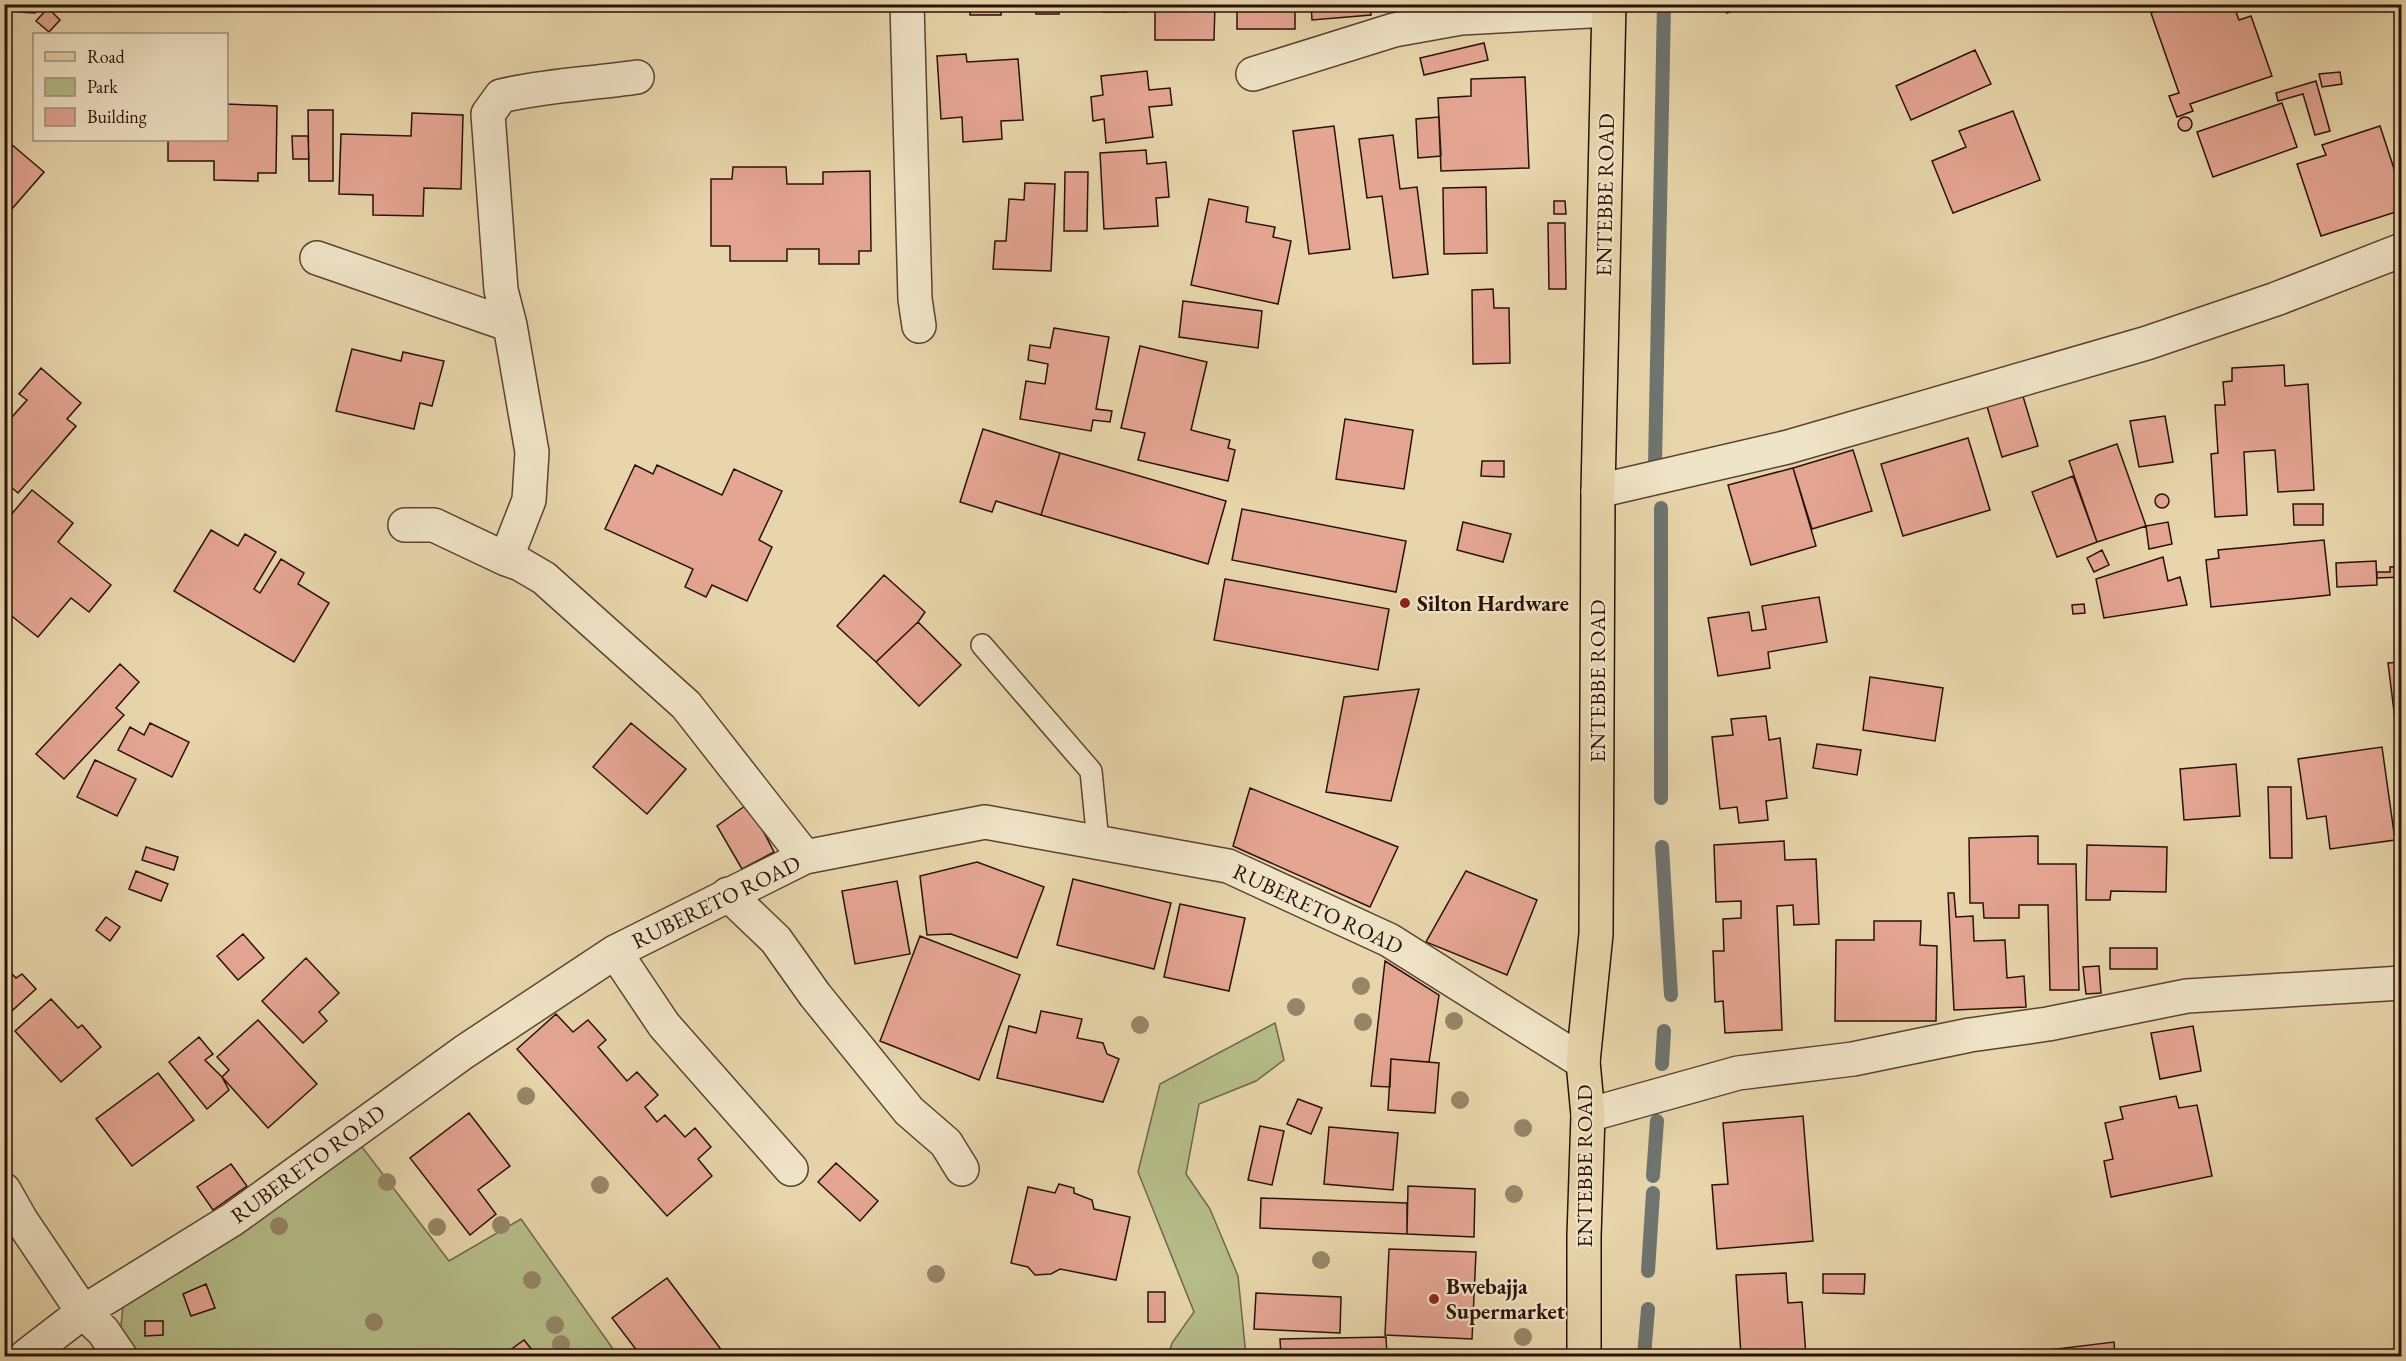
<svg xmlns="http://www.w3.org/2000/svg" width="2406" height="1361" font-family="'EB Garamond',serif">
<rect width="100%" height="100%" fill="#e8d5ab"/>
<filter id="stains"><feTurbulence type="fractalNoise" baseFrequency=".00333" numOctaves="4"/><feColorMatrix values="0 0 0 0 .2 0 0 0 0 .09 0 0 0 0 .02 0 0 0 .5 -.17"/></filter>
<radialGradient id="worn" r=".72"><stop offset=".6" stop-color="#630" stop-opacity="0"/><stop offset="1" stop-color="#630" stop-opacity=".3"/></radialGradient>
<path fill="#b5bd89" stroke="#6f6848" stroke-width="1.5" d="M 1275,1023 L 1284,1060 L 1256,1081 L 1199,1104 L 1186,1174 L 1210,1209 L 1238,1276 L 1246,1356 L 1168,1356 L 1172,1343 L 1194,1312 L 1138,1172 L 1160,1084 Z
M 359,1143 L 449,1261 L 521,1219 L 618,1356 L 134,1356 L 120,1336 L 123,1306 Z"/>
<g fill="none" stroke-linecap="round" stroke-linejoin="round">
<path stroke="#6e746f" stroke-width="14" d="M 1655,464 L 1664,4
M 1661,798 L 1661,508
M 1662,847 L 1671,995
M 1662,1064 L 1664,1031
M 1653,1176 L 1657,1121
M 1648,1271 L 1653,1193
M 1644,1356 L 1648,1309"/>
</g>
<path fill="#e5a593" stroke="#291207" stroke-width="1.5" d="M 19,4 L 36,4 L 35,13 L 19,12 Z
M 970,4 L 1001,4 L 1001,15 L 970,15 Z
M 1035,4 L 1059,4 L 1059,14 L 1036,14 Z
M 1103,4 L 1126,4 L 1126,12 L 1103,12 Z
M 1155,4 L 1215,4 L 1214,40 L 1155,40 Z
M 1237,4 L 1295,4 L 1295,29 L 1237,29 Z
M 1311,4 L 1370,4 L 1371,15 L 1312,20 Z
M 1725,4 L 1752,4 L 1727,13 Z
M 2177,4 L 2233,4 L 2239,20 L 2251,16 L 2272,76 L 2190,104 L 2193,111 L 2177,117 L 2169,96 L 2179,93 L 2151,13 Z
M 2362,4 L 2402,4 L 2402,9 L 2362,11 Z
M 48,8 L 60,20 L 49,32 L 36,21 Z
M 1484,43 L 1488,60 L 1424,75 L 1420,58 Z
M 1975,50 L 1991,84 L 1911,120 L 1896,86 Z
M 966,54 L 967,62 L 1018,59 L 1023,120 L 1001,121 L 1002,139 L 963,142 L 962,117 L 941,119 L 937,56 Z
M 1147,71 L 1149,90 L 1170,88 L 1172,105 L 1149,107 L 1153,137 L 1106,143 L 1104,119 L 1093,121 L 1091,97 L 1103,95 L 1101,76 Z
M 2340,72 L 2342,84 L 2322,87 L 2319,74 Z
M 1525,77 L 1529,168 L 1441,171 L 1438,98 L 1471,96 L 1471,79 Z
M 2316,81 L 2330,131 L 2315,135 L 2303,94 L 2278,101 L 2276,93 Z
M 2282,103 L 2297,147 L 2213,177 L 2197,132 Z
M 226,104 L 277,106 L 276,173 L 258,173 L 258,181 L 214,180 L 214,161 L 168,161 L 168,140 L 226,140 Z
M 308,110 L 333,110 L 333,181 L 309,181 Z
M 2013,111 L 2040,180 L 1953,213 L 1932,161 L 1966,147 L 1959,131 Z
M 412,113 L 463,115 L 461,189 L 424,188 L 423,216 L 373,215 L 373,195 L 339,194 L 341,134 L 411,136 Z
M 1439,117 L 1441,156 L 1418,158 L 1416,119 Z
M2178 124a7 7 0 1 1 14 0a7 7 0 1 1-14 0Z
M 1334,126 L 1350,249 L 1309,254 L 1293,131 Z
M 2380,126 L 2402,193 L 2402,210 L 2321,236 L 2297,164 L 2326,155 L 2322,145 Z
M 1393,135 L 1400,189 L 1417,187 L 1428,274 L 1393,278 L 1382,196 L 1367,198 L 1359,139 Z
M 292,136 L 308,136 L 309,159 L 293,159 Z
M 4,138 L 44,172 L 4,218 Z
M 1146,150 L 1147,164 L 1166,162 L 1169,197 L 1156,198 L 1158,226 L 1104,229 L 1100,153 Z
M 733,167 L 786,167 L 787,184 L 823,184 L 823,172 L 870,171 L 871,251 L 859,251 L 859,264 L 819,264 L 819,249 L 787,249 L 787,261 L 730,261 L 730,246 L 711,246 L 711,179 L 732,179 Z
M 1065,172 L 1088,172 L 1087,231 L 1064,231 Z
M 1025,183 L 1055,184 L 1051,271 L 993,269 L 995,241 L 1006,241 L 1009,199 L 1024,200 Z
M 1486,187 L 1487,253 L 1444,254 L 1443,188 Z
M 1209,199 L 1248,207 L 1246,222 L 1275,227 L 1273,237 L 1291,241 L 1278,304 L 1191,285 Z
M 1554,201 L 1565,201 L 1566,214 L 1554,214 Z
M 1548,223 L 1565,223 L 1566,289 L 1549,289 Z
M 1493,289 L 1494,308 L 1509,308 L 1510,363 L 1473,364 L 1472,290 Z
M 1183,301 L 1262,311 L 1258,348 L 1179,337 Z
M 1054,328 L 1109,337 L 1096,409 L 1112,411 L 1110,422 L 1093,420 L 1091,431 L 1020,419 L 1026,381 L 1045,384 L 1048,364 L 1028,360 L 1030,345 L 1050,348 Z
M 1140,346 L 1207,362 L 1191,430 L 1230,440 L 1228,448 L 1235,450 L 1228,481 L 1138,460 L 1145,433 L 1121,428 Z
M 352,349 L 401,361 L 403,352 L 444,361 L 432,406 L 420,403 L 414,429 L 336,411 Z
M 2284,365 L 2285,386 L 2308,384 L 2314,490 L 2278,492 L 2275,450 L 2244,452 L 2247,515 L 2215,517 L 2211,454 L 2218,453 L 2215,405 L 2225,405 L 2223,382 L 2232,381 L 2232,368 Z
M 41,368 L 81,403 L 67,419 L 76,426 L 18,493 L 4,481 L 4,426 L 27,400 L 19,394 Z
M 2022,393 L 2038,446 L 2002,457 L 1986,403 Z
M 2165,416 L 2173,462 L 2139,467 L 2130,421 Z
M 1345,419 L 1413,430 L 1404,489 L 1336,479 Z
M 983,429 L 1060,453 L 1041,515 L 996,501 L 992,512 L 960,502 Z
M 1968,438 L 1990,510 L 1903,536 L 1881,464 Z
M 2117,444 L 2146,526 L 2097,542 L 2069,461 Z
M 1853,450 L 1872,511 L 1812,529 L 1793,468 Z
M 1060,453 L 1226,501 L 1208,564 L 1041,515 Z
M 1482,461 L 1504,461 L 1504,477 L 1481,476 Z
M 635,465 L 653,474 L 657,465 L 722,495 L 734,469 L 782,491 L 759,540 L 772,547 L 747,601 L 712,585 L 706,597 L 685,587 L 693,569 L 605,529 Z
M 1793,468 L 1816,546 L 1751,565 L 1728,485 Z
M 2073,476 L 2097,542 L 2057,557 L 2032,492 Z
M 32,490 L 73,523 L 58,542 L 111,585 L 89,612 L 71,598 L 38,637 L 4,610 L 4,577 L 9,571 L 4,567 L 4,523 Z
M2155 501a7 7 0 1 1 14 0a7 7 0 1 1-14 0Z
M 2293,504 L 2323,504 L 2323,525 L 2294,525 Z
M 1242,509 L 1406,541 L 1396,592 L 1232,560 Z
M 1463,522 L 1511,534 L 1503,562 L 1457,550 Z
M 2168,522 L 2172,544 L 2149,549 L 2146,526 Z
M 211,530 L 238,546 L 245,534 L 276,552 L 254,589 L 260,593 L 281,559 L 304,573 L 298,584 L 329,603 L 294,662 L 174,591 Z
M 2324,540 L 2330,595 L 2211,607 L 2206,560 L 2219,558 L 2218,550 Z
M 2102,550 L 2109,565 L 2094,572 L 2087,558 Z
M 2163,557 L 2168,581 L 2180,577 L 2187,605 L 2104,618 L 2096,579 Z
M 2376,561 L 2377,585 L 2337,587 L 2336,563 Z
M 2402,566 L 2402,577 L 2377,578 L 2377,572 L 2390,572 L 2390,567 Z
M 884,575 L 925,612 L 918,622 L 876,662 L 837,626 Z
M 1225,579 L 1389,609 L 1378,670 L 1214,640 Z
M 1819,597 L 1827,642 L 1768,652 L 1770,668 L 1718,676 L 1708,618 L 1749,612 L 1752,631 L 1766,629 L 1762,606 Z
M 2084,604 L 2085,613 L 2073,614 L 2072,605 Z
M 918,622 L 961,665 L 919,706 L 876,662 Z
M 2402,662 L 2402,776 L 2388,663 Z
M 120,664 L 139,682 L 116,708 L 124,715 L 64,779 L 36,754 Z
M 1870,677 L 1943,688 L 1935,741 L 1863,730 Z
M 1419,689 L 1391,801 L 1326,792 L 1344,697 Z
M 1766,716 L 1769,740 L 1780,738 L 1787,798 L 1766,801 L 1768,820 L 1739,823 L 1737,807 L 1720,809 L 1712,737 L 1733,735 L 1731,719 Z
M 150,723 L 189,742 L 172,777 L 118,750 L 130,727 L 144,735 Z
M 631,723 L 686,769 L 647,814 L 593,767 Z
M 1817,744 L 1861,750 L 1857,775 L 1813,768 Z
M 2382,747 L 2395,840 L 2330,849 L 2326,816 L 2307,819 L 2298,759 Z
M 95,760 L 136,779 L 117,816 L 77,797 Z
M 2236,764 L 2240,816 L 2184,820 L 2180,769 Z
M 2268,787 L 2291,787 L 2292,858 L 2270,858 Z
M 1250,788 L 1398,847 L 1370,907 L 1233,846 Z
M 749,803 L 774,852 L 742,869 L 717,826 Z
M 2038,836 L 2038,864 L 2076,864 L 2079,990 L 2050,990 L 2048,905 L 2019,905 L 2019,918 L 1984,918 L 1983,903 L 1970,903 L 1969,838 Z
M 1784,841 L 1785,860 L 1816,859 L 1819,924 L 1794,925 L 1793,905 L 1777,906 L 1782,1030 L 1725,1033 L 1723,1001 L 1715,1002 L 1713,951 L 1724,951 L 1723,919 L 1741,918 L 1741,901 L 1716,902 L 1714,845 Z
M 2087,845 L 2167,847 L 2166,892 L 2111,891 L 2110,900 L 2086,900 Z
M 146,847 L 178,857 L 174,870 L 142,860 Z
M 977,862 L 1044,887 L 1017,958 L 951,934 L 927,935 L 920,876 Z
M 136,871 L 168,884 L 161,901 L 129,889 Z
M 1466,871 L 1537,900 L 1507,975 L 1426,942 Z
M 1073,879 L 1171,903 L 1154,969 L 1057,945 Z
M 897,881 L 910,954 L 855,964 L 842,891 Z
M 1948,893 L 1954,893 L 1956,917 L 1973,916 L 1974,941 L 2005,940 L 2007,978 L 2024,976 L 2026,1007 L 1954,1010 Z
M 1180,904 L 1245,918 L 1229,991 L 1164,977 Z
M 106,917 L 120,927 L 110,941 L 96,930 Z
M 1874,921 L 1921,921 L 1920,945 L 1937,946 L 1936,1021 L 1835,1021 L 1836,940 L 1874,940 Z
M 243,934 L 264,958 L 238,980 L 217,956 Z
M 920,936 L 1020,975 L 979,1080 L 880,1041 Z
M 2110,948 L 2157,948 L 2157,969 L 2110,969 Z
M 306,958 L 339,993 L 319,1012 L 327,1021 L 303,1043 L 262,1001 Z
M 1385,961 L 1439,995 L 1429,1062 L 1391,1059 L 1390,1087 L 1371,1086 Z
M 4,966 L 16,978 L 22,974 L 36,989 L 4,1018 Z
M 2099,966 L 2101,993 L 2086,994 L 2083,967 Z
M 51,999 L 78,1028 L 82,1025 L 101,1047 L 61,1082 L 15,1031 Z
M 1041,1011 L 1082,1019 L 1077,1038 L 1103,1043 L 1107,1054 L 1119,1059 L 1103,1102 L 997,1078 L 1009,1026 L 1036,1033 Z
M 556,1014 L 573,1032 L 588,1020 L 606,1040 L 598,1047 L 627,1081 L 637,1072 L 658,1095 L 645,1107 L 657,1122 L 665,1115 L 685,1137 L 695,1128 L 711,1147 L 698,1159 L 712,1176 L 667,1216 L 517,1049 Z
M 258,1020 L 317,1084 L 268,1128 L 222,1077 L 229,1070 L 217,1057 Z
M 2193,1026 L 2201,1071 L 2160,1079 L 2151,1033 Z
M 199,1037 L 213,1054 L 205,1060 L 222,1077 L 229,1090 L 207,1109 L 169,1062 Z
M 1391,1059 L 1439,1063 L 1435,1113 L 1388,1110 Z
M 158,1073 L 194,1120 L 132,1166 L 96,1119 Z
M 2176,1096 L 2179,1108 L 2197,1105 L 2212,1176 L 2111,1197 L 2104,1161 L 2113,1159 L 2105,1123 L 2123,1119 L 2120,1107 Z
M 1298,1099 L 1322,1108 L 1311,1134 L 1287,1124 Z
M 469,1113 L 510,1166 L 478,1190 L 496,1214 L 470,1235 L 410,1158 Z
M 1803,1116 L 1813,1241 L 1717,1249 L 1712,1185 L 1728,1184 L 1723,1123 Z
M 1260,1126 L 1284,1131 L 1272,1185 L 1248,1180 Z
M 1329,1127 L 1398,1133 L 1393,1190 L 1324,1184 Z
M 836,1163 L 878,1201 L 860,1221 L 818,1182 Z
M 231,1164 L 247,1186 L 213,1210 L 197,1187 Z
M 1059,1184 L 1074,1188 L 1074,1193 L 1092,1200 L 1094,1209 L 1130,1217 L 1116,1280 L 1060,1269 L 1051,1274 L 1035,1275 L 1028,1267 L 1011,1263 L 1028,1187 L 1055,1193 Z
M 1408,1186 L 1475,1189 L 1474,1237 L 1407,1234 Z
M 1261,1198 L 1407,1203 L 1407,1234 L 1260,1228 Z
M 1389,1249 L 1476,1252 L 1472,1339 L 1385,1335 Z
M 1786,1273 L 1788,1303 L 1802,1302 L 1806,1356 L 1741,1356 L 1736,1275 Z
M 1823,1274 L 1865,1274 L 1864,1294 L 1823,1293 Z
M 667,1278 L 726,1356 L 641,1356 L 612,1318 Z
M 206,1284 L 215,1308 L 191,1316 L 183,1294 Z
M 1148,1292 L 1165,1292 L 1165,1322 L 1148,1322 Z
M 1256,1293 L 1341,1297 L 1340,1333 L 1254,1329 Z
M 145,1321 L 163,1321 L 163,1335 L 145,1336 Z
M 1386,1337 L 1387,1356 L 1281,1356 L 1280,1339 Z
M 524,1340 L 537,1356 L 502,1356 Z
M 2114,1342 L 2115,1356 L 1999,1356 Z"/>
<g fill="none" stroke-linecap="round" stroke-linejoin="round">
<defs>
<path id="lane" d="M 982,645 L 1091,771 L 1098,842"/>
<path id="street" d="M 907,4 L 915,299 L 919,326
M 1253,74 L 1394,30 L 1461,18 L 1609,10
M 637,77 C 591,84 546,85 501,96 L 488,114 L 501,290 L 510,325 L 532,452 L 529,500 L 506,559 L 520,564 L 544,578 L 686,705 L 805,857
M 317,258 L 510,325
M 1598,491 L 1788,447 L 2147,343 L 2276,299 L 2402,250
M 405,525 L 434,525 L 506,559
M 728,894 L 776,940 L 815,995 L 909,1111 L 946,1143 L 962,1169
M 615,952 L 664,1025 L 791,1169
M 1588,1115 L 1738,1073 L 1853,1059 L 1970,1035 L 2048,1024 L 2187,996 L 2402,983
M 4,1190 L 21,1220 L 83,1312 L 233,1219 L 464,1052 L 615,952 L 805,857 L 985,822 L 1228,866 L 1389,940 L 1583,1062
M 26,1356 L 83,1312 L 103,1331 L 120,1356"/>
<path id="primary" d="M 1584,1356 L 1584,1236 L 1588,1115 L 1583,1062 L 1596,934 L 1598,491 L 1609,4"/>
</defs>
<use href="#lane" stroke="#594330" stroke-width="24"/>
<use href="#street" stroke="#594330" stroke-width="36"/>
<use href="#primary" stroke="#291207" stroke-width="36"/>
<use href="#lane" stroke="#f0e4c8" stroke-width="21"/>
<use href="#street" stroke="#f0e4c8" stroke-width="33"/>
<use href="#primary" stroke="#e8d5ab" stroke-width="33"/>
</g>
<g fill="#968666">
<circle cx="1361" cy="986" r="9"/>
<circle cx="1296" cy="1007" r="9"/>
<circle cx="1454" cy="1021" r="9"/>
<circle cx="1363" cy="1022" r="9"/>
<circle cx="1140" cy="1025" r="9"/>
<circle cx="526" cy="1096" r="9"/>
<circle cx="1460" cy="1100" r="9"/>
<circle cx="1523" cy="1128" r="9"/>
<circle cx="387" cy="1182" r="9"/>
<circle cx="600" cy="1185" r="9"/>
<circle cx="1514" cy="1194" r="9"/>
<circle cx="501" cy="1225" r="9"/>
<circle cx="279" cy="1226" r="9"/>
<circle cx="437" cy="1227" r="9"/>
<circle cx="1321" cy="1260" r="9"/>
<circle cx="936" cy="1274" r="9"/>
<circle cx="532" cy="1280" r="9"/>
<circle cx="374" cy="1322" r="9"/>
<circle cx="555" cy="1325" r="9"/>
<circle cx="1523" cy="1337" r="9"/>
<circle cx="561" cy="1344" r="9"/>
</g>
<g fill="#8f2418" stroke="#f0e4c8" stroke-width="2">
<circle cx="1405" cy="603" r="6"/>
<circle cx="1434" cy="1299" r="6"/>
</g>
<g text-anchor="middle" dominant-baseline="central" stroke-width="4.5" stroke-linejoin="round" paint-order="stroke">
<g font-size="22" fill="#291207" stroke="#f0e4c8">
<text transform="translate(1605 195) rotate(-89)">ENTEBBE ROAD</text>
<text transform="translate(1597 681) rotate(-90)">ENTEBBE ROAD</text>
<text transform="translate(716 902) rotate(-26)">RUBERETO ROAD</text>
<text transform="translate(1318 909) rotate(25)">RUBERETO ROAD</text>
<text transform="translate(308 1164) rotate(-36)">RUBERETO ROAD</text>
<text transform="translate(1584 1166) rotate(-90)">ENTEBBE ROAD</text>
</g>
<g font-size="22" font-weight="bold" fill="#291207" stroke="#f0e4c8" text-anchor="start">
<text x="1417" y="603">Silton Hardware</text>
<text x="1446" y="1286">Bwebajja<tspan x="1446" dy="25">Supermarket</tspan></text>
</g>
</g>
<rect width="2406" height="1361" fill="none" stroke="#e8d5ab" stroke-width="24"/>
<rect x="6" y="6" width="2394" height="1349" fill="none" stroke="#291207" stroke-width="3"/>
<rect x="12" y="12" width="2382" height="1337" fill="none" stroke="#291207" stroke-width="1.5"/>
<rect x="33" y="33" width="195" height="108" fill="#f0e4c8" stroke="#a0907b" stroke-width="1.5"/>
<rect x="45" y="52" width="30" height="9" fill="#e8d5ab" stroke="#a0907b" stroke-width="1.5"/>
<text x="87" y="63" font-size="18" fill="#291207">Road</text>
<rect x="45" y="78" width="30" height="18" fill="#b5bd89" stroke="#a0907b" stroke-width="1.5"/>
<text x="87" y="93" font-size="18" fill="#291207">Park</text>
<rect x="45" y="108" width="30" height="18" fill="#e5a593" stroke="#a0907b" stroke-width="1.5"/>
<text x="87" y="123" font-size="18" fill="#291207">Building</text>
<rect width="100%" height="100%" filter="url(#stains)"/>
<rect width="100%" height="100%" fill="url(#worn)"/>
</svg>
